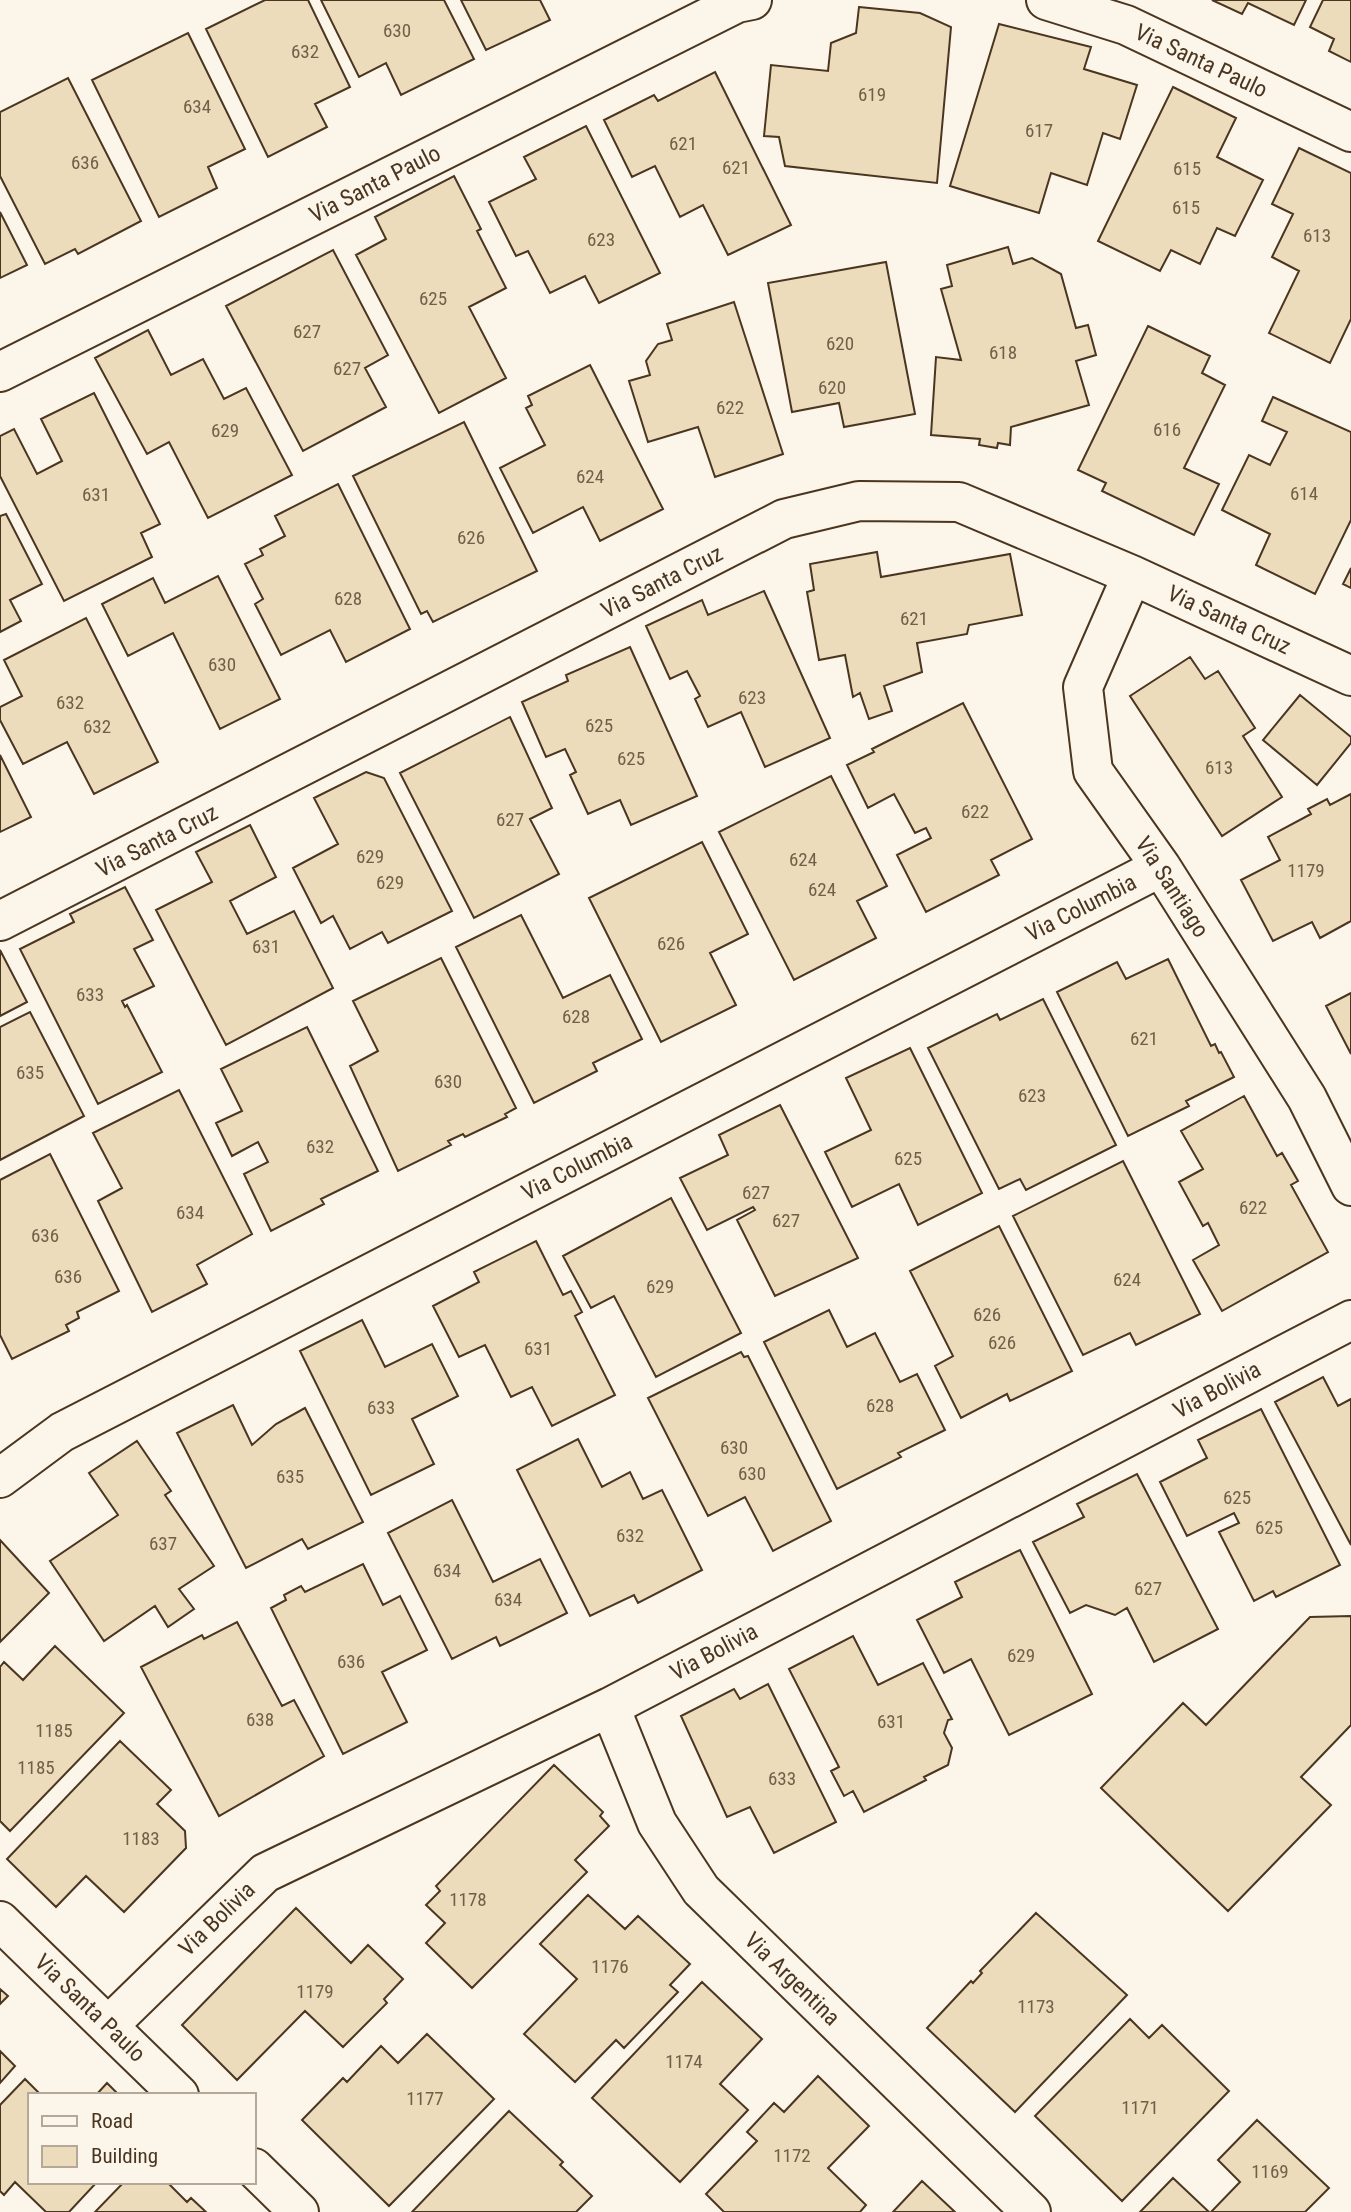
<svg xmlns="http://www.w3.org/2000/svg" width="1351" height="2212" font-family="'Roboto Condensed',sans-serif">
<rect width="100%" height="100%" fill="#fbf6e9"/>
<path fill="#ecdcbc" stroke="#4a3520" stroke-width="2" d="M 265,0 L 308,0 L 350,87 L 315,104 L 327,127 L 268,157 L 206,29 Z
M 321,0 L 444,0 L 474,59 L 401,95 L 386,63 L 359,77 Z
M 461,0 L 540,0 L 550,20 L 486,50 Z
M 1212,0 L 1306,0 L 1294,25 L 1248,3 L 1242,14 Z
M 1323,0 L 1351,0 L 1351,62 L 1329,51 L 1334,39 L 1310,27 Z
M 859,7 L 920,13 L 951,27 L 937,183 L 785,166 L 779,137 L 764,136 L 771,65 L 828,71 L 831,43 L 856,33 Z
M 999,24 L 1091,47 L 1084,69 L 1137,85 L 1120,139 L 1103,133 L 1087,185 L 1051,173 L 1039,213 L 950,186 Z
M 188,33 L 245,149 L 208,167 L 217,188 L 159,217 L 92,80 Z
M 715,72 L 791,225 L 728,255 L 703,205 L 680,217 L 655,166 L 632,177 L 604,120 L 654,95 L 658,101 Z
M 68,78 L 141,221 L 78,254 L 75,249 L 45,264 L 0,176 L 0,112 Z
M 1173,87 L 1236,118 L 1217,157 L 1263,180 L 1235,236 L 1217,228 L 1200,264 L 1171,250 L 1160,271 L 1098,241 Z
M 586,126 L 660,273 L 599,303 L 585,276 L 550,293 L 528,251 L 516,256 L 489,202 L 536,179 L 524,157 Z
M 1299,148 L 1351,173 L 1351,319 L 1330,363 L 1269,333 L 1299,271 L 1272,257 L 1293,214 L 1272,204 Z
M 454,176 L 481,229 L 477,231 L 506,288 L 469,307 L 506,378 L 439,413 L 356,255 L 386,239 L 375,217 Z
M 0,212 L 27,265 L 0,278 Z
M 1008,247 L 1013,264 L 1032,258 L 1061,274 L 1076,328 L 1088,325 L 1096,355 L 1076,361 L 1089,405 L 1011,427 L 1010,445 L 998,443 L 997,448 L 979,445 L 980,439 L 931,435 L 936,357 L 961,360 L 941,289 L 952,286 L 947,265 Z
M 333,250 L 388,355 L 365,368 L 386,407 L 303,451 L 226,306 Z
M 886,262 L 915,414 L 844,427 L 839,403 L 792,412 L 768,283 Z
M 734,302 L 783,454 L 715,477 L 698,427 L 648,442 L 629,381 L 650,375 L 646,361 L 658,344 L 672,340 L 667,324 Z
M 1148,326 L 1210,356 L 1202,373 L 1225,385 L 1184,468 L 1219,484 L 1194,535 L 1102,491 L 1106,483 L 1078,470 Z
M 148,330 L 171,375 L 203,359 L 224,399 L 246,388 L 292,475 L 208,518 L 169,442 L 147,454 L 95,358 Z
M 590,365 L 663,509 L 600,541 L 583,507 L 533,533 L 500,468 L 545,445 L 526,408 L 532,405 L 528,396 Z
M 94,393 L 160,524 L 141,533 L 152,557 L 64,601 L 0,476 L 0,436 L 14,429 L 37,474 L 62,461 L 41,419 Z
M 1273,397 L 1351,432 L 1351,520 L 1315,594 L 1256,565 L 1270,534 L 1222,510 L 1249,455 L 1270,465 L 1287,432 L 1262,421 Z
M 464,422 L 537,571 L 433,622 L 427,611 L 421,614 L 353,476 Z
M 338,484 L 410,629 L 346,662 L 330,630 L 281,655 L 255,604 L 263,599 L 245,564 L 263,555 L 260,549 L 285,536 L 275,516 Z
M 6,514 L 42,584 L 10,600 L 21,621 L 0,632 L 0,516 Z
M 877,552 L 881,577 L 1010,554 L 1022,615 L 969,625 L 967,634 L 917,643 L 922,672 L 884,686 L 892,711 L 869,719 L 860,693 L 853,697 L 845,655 L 819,660 L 807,592 L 814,590 L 810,564 Z
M 1351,568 L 1351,588 L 1343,584 Z
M 218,576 L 280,699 L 220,729 L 173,633 L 128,656 L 102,604 L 153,578 L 165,603 Z
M 764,591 L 830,738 L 765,767 L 741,712 L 708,727 L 695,699 L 700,696 L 687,671 L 670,679 L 646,626 L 702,600 L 708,615 Z
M 86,618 L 158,762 L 94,794 L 67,742 L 23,764 L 0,720 L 0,707 L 22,696 L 4,660 Z
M 630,647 L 697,796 L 631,825 L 620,800 L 588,814 L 570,775 L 576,772 L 565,749 L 546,757 L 522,702 L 568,681 L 566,675 Z
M 1190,657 L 1205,679 L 1218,671 L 1255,728 L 1243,736 L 1282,797 L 1222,836 L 1130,696 Z
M 1300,695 L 1351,737 L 1351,743 L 1317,785 L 1263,740 Z
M 963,703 L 1032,839 L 991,860 L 999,875 L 926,912 L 897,855 L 931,838 L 926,828 L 915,833 L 894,794 L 868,808 L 847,765 L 874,752 L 872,749 Z
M 510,717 L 552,808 L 530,819 L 559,874 L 474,918 L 400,773 Z
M 0,755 L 31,817 L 0,832 Z
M 366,772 L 384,778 L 452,911 L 388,943 L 382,932 L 350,949 L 333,916 L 321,923 L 293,868 L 338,844 L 314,798 Z
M 831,776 L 887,886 L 857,901 L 876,938 L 794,980 L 719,832 Z
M 1351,794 L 1351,921 L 1320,938 L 1312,922 L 1273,941 L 1241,880 L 1280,860 L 1268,837 L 1311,814 L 1308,809 L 1327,799 L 1330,805 Z
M 250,825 L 276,877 L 230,901 L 247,934 L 294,911 L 333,988 L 226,1045 L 156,910 L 212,882 L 196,852 Z
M 702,842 L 748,934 L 710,953 L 736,1005 L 661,1042 L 589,898 Z
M 125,887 L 153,940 L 134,949 L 154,986 L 122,1001 L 125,1007 L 127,1005 L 162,1072 L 98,1104 L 20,949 L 74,922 L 70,914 Z
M 521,915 L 563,998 L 610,975 L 642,1039 L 593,1063 L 597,1071 L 534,1103 L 456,947 Z
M 0,950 L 27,1002 L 0,1016 Z
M 441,958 L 516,1108 L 505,1114 L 507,1117 L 465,1137 L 463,1134 L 448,1141 L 451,1145 L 398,1171 L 350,1066 L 378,1051 L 353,1001 Z
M 1168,959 L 1211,1046 L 1215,1044 L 1219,1053 L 1221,1052 L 1234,1077 L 1186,1101 L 1189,1106 L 1128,1136 L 1057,992 L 1117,962 L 1126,979 Z
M 1351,993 L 1351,1054 L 1326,1006 Z
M 1043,999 L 1116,1145 L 1026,1190 L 1020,1179 L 999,1189 L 928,1048 L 997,1014 L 1000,1020 Z
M 30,1012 L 84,1116 L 0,1160 L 0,1027 Z
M 307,1027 L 378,1171 L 321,1199 L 324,1204 L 271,1231 L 244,1174 L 268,1162 L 258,1142 L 232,1156 L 216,1123 L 242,1111 L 221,1069 Z
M 910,1048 L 982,1193 L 918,1225 L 899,1184 L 852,1207 L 825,1152 L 871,1130 L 846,1078 Z
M 179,1090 L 252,1234 L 197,1265 L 207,1284 L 152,1312 L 98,1201 L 122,1188 L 93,1133 Z
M 1244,1096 L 1277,1156 L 1282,1153 L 1298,1181 L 1291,1185 L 1328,1252 L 1222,1311 L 1193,1260 L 1219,1245 L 1208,1223 L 1203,1226 L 1179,1182 L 1203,1169 L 1181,1131 Z
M 780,1105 L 858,1258 L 775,1296 L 737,1220 L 755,1210 L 753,1207 L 707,1230 L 680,1178 L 728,1155 L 719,1135 Z
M 50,1154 L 119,1291 L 77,1312 L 79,1318 L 66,1325 L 69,1331 L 12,1359 L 0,1335 L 0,1180 Z
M 1123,1161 L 1200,1314 L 1136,1345 L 1130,1333 L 1083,1355 L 1013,1216 Z
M 671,1198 L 741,1333 L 656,1377 L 614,1296 L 591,1308 L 563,1256 Z
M 999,1226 L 1072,1371 L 1010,1401 L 1007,1394 L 961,1418 L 935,1366 L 953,1356 L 910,1271 Z
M 536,1241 L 563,1295 L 571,1291 L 582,1312 L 575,1316 L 615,1395 L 552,1426 L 532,1387 L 511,1397 L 485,1345 L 459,1357 L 433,1306 L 479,1282 L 474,1272 Z
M 829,1310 L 847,1347 L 875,1333 L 900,1382 L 917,1374 L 945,1430 L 898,1453 L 901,1457 L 837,1489 L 764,1342 Z
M 362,1320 L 385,1367 L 432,1344 L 458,1396 L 412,1419 L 434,1464 L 371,1495 L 300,1351 Z
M 741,1352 L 744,1357 L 748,1356 L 831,1521 L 773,1551 L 745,1497 L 708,1516 L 648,1398 Z
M 1323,1377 L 1338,1406 L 1351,1399 L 1351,1545 L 1275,1402 Z
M 233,1405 L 252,1445 L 276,1424 L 305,1408 L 363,1522 L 308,1549 L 302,1539 L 246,1568 L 177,1433 Z
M 1261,1409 L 1340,1565 L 1276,1597 L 1273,1591 L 1254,1601 L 1219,1532 L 1239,1523 L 1234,1513 L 1187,1536 L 1160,1482 L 1207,1458 L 1198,1440 Z
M 578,1439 L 602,1487 L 630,1472 L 643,1499 L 662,1490 L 702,1570 L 638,1603 L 634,1595 L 590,1616 L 517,1470 Z
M 137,1441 L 171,1491 L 165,1495 L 214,1566 L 179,1589 L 194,1609 L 168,1627 L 155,1606 L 104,1641 L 50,1561 L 118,1515 L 89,1473 Z
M 1137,1474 L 1218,1629 L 1154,1662 L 1127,1608 L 1115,1615 L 1086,1605 L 1070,1613 L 1033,1542 L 1084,1517 L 1077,1504 Z
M 452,1500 L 493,1582 L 540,1559 L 567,1613 L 500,1646 L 496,1637 L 452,1659 L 388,1533 Z
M 0,1540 L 49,1593 L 0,1642 Z
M 1020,1550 L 1092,1694 L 1009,1735 L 971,1659 L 944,1673 L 917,1620 L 962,1597 L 955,1582 Z
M 363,1564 L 383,1605 L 400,1596 L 427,1650 L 382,1672 L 407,1722 L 343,1754 L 271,1608 L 286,1600 L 284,1595 L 301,1586 L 305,1592 Z
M 1351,1616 L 1351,1725 L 1301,1777 L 1331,1805 L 1228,1911 L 1101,1788 L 1183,1703 L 1206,1725 L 1310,1617 Z
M 237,1622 L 282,1706 L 294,1700 L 324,1756 L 219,1816 L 141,1667 L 202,1635 L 204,1639 Z
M 853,1636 L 878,1685 L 923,1663 L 952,1719 L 948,1720 L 944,1733 L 952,1748 L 948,1765 L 924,1777 L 926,1780 L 864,1812 L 853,1791 L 844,1796 L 831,1771 L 839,1767 L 789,1669 Z
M 55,1646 L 124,1713 L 10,1831 L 0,1821 L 0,1667 L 4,1662 L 23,1680 Z
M 768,1684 L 836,1822 L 774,1853 L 750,1807 L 727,1817 L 681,1716 L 734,1689 L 740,1699 Z
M 120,1741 L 171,1790 L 157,1804 L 185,1831 L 186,1848 L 124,1912 L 86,1876 L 56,1907 L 7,1859 Z
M 554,1765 L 603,1812 L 600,1816 L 609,1826 L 575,1860 L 587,1872 L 472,1988 L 426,1943 L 445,1923 L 426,1905 L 440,1891 L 436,1886 Z
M 588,1895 L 625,1929 L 638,1916 L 690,1964 L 670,1985 L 678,1992 L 624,2048 L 616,2040 L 575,2082 L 524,2034 L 577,1979 L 540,1944 Z
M 296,1908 L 351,1963 L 368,1945 L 403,1979 L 384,1999 L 387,2003 L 343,2047 L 305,2011 L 237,2080 L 182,2025 Z
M 1036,1913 L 1127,1995 L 1015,2112 L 927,2028 L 971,1981 L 973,1983 L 982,1973 L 980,1971 Z
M 702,1982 L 762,2039 L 720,2084 L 748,2110 L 680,2182 L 592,2098 Z
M 0,1989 L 8,1996 L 0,2004 Z
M 1130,2019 L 1149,2038 L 1162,2025 L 1229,2091 L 1122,2201 L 1035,2116 Z
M 427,2034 L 494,2099 L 389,2206 L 302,2120 L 343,2078 L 347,2082 L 381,2046 L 398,2063 Z
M 0,2051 L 15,2066 L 0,2083 Z
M 818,2076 L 869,2126 L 828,2168 L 866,2205 L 860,2212 L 724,2212 L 706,2194 L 757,2141 L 747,2132 L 774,2103 L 784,2112 Z
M 25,2079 L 41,2095 L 30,2095 L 30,2182 L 97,2182 L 69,2212 L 46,2212 L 15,2182 L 4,2195 L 0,2191 L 0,2105 Z
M 107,2083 L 119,2095 L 96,2095 Z
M 509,2111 L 563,2162 L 560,2165 L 592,2196 L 576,2212 L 412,2212 Z
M 1257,2120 L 1329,2188 L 1305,2212 L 1211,2212 L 1240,2182 L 1218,2160 Z
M 1173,2178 L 1209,2212 L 1140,2212 Z
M 922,2181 L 955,2212 L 893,2212 Z
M 124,2182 L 167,2182 L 187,2202 L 191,2198 L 206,2212 L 95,2212 Z"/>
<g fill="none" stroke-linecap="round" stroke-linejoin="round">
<defs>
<path id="minor" d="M 1046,0 L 1126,25 L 1351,132
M 0,372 L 737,3 L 752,0
M 1132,575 L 1083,687 L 1093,771 L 1161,867 L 1307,1098 L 1351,1186
M 0,921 L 784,519 L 859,501 L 959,502 L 1132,575 L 1351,676
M 0,1478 L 62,1432 L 1161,867
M 610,1707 L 657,1823 L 701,1890 L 1031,2212
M 0,1921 L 179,2095
M 109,2025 L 265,1873 L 610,1707 L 1351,1320
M 254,2168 L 299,2212"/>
</defs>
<use href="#minor" stroke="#4a3520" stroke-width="42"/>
<use href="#minor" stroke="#fbf6e9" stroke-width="38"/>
</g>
<g text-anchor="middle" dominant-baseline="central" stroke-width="5" stroke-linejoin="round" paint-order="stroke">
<g font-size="19" fill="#725f47">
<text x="397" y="30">630</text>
<text x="305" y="51">632</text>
<text x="872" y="94">619</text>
<text x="197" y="106">634</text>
<text x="1039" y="130">617</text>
<text x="683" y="143">621</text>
<text x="85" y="162">636</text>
<text x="736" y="167">621</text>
<text x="1187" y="168">615</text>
<text x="1186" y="207">615</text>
<text x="1317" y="235">613</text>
<text x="601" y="239">623</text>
<text x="433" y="298">625</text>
<text x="307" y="331">627</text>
<text x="840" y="343">620</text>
<text x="1003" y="352">618</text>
<text x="347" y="368">627</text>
<text x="832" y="387">620</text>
<text x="730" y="407">622</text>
<text x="1167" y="429">616</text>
<text x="225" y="430">629</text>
<text x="590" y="476">624</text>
<text x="1304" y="493">614</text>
<text x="96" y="494">631</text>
<text x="471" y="537">626</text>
<text x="348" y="598">628</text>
<text x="914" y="618">621</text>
<text x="222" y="664">630</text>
<text x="752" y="697">623</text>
<text x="70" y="702">632</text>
<text x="599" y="725">625</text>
<text x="97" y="726">632</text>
<text x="631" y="758">625</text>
<text x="1219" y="767">613</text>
<text x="975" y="811">622</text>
<text x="510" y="819">627</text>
<text x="370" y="856">629</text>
<text x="803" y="859">624</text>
<text x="1306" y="870">1179</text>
<text x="390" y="882">629</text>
<text x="822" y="889">624</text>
<text x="671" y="943">626</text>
<text x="266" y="946">631</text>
<text x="90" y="994">633</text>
<text x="576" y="1016">628</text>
<text x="1144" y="1038">621</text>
<text x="30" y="1072">635</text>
<text x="448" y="1081">630</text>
<text x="1032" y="1095">623</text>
<text x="320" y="1146">632</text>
<text x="908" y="1158">625</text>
<text x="756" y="1192">627</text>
<text x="1253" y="1207">622</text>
<text x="190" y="1212">634</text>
<text x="786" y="1220">627</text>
<text x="45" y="1235">636</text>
<text x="68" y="1276">636</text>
<text x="1127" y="1279">624</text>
<text x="660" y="1286">629</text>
<text x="987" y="1314">626</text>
<text x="1002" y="1342">626</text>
<text x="538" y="1348">631</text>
<text x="880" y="1405">628</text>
<text x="381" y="1407">633</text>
<text x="734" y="1447">630</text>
<text x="752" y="1473">630</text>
<text x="290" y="1476">635</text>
<text x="1237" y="1497">625</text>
<text x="1269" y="1527">625</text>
<text x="630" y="1535">632</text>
<text x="163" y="1543">637</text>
<text x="447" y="1570">634</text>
<text x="1148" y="1588">627</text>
<text x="508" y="1599">634</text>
<text x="1021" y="1655">629</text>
<text x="351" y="1661">636</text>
<text x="260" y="1719">638</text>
<text x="891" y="1721">631</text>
<text x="54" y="1730">1185</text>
<text x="36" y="1767">1185</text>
<text x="782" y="1778">633</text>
<text x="141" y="1838">1183</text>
<text x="468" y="1899">1178</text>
<text x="610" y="1966">1176</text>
<text x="315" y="1991">1179</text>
<text x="1036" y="2006">1173</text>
<text x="684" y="2061">1174</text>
<text x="425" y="2098">1177</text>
<text x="1140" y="2107">1171</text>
<text x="792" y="2155">1172</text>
<text x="1270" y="2171">1169</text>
</g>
<g font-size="23" fill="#4a3520" stroke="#fbf6e9">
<text transform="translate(1201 61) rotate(25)">Via Santa Paulo</text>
<text transform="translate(375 184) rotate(-27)">Via Santa Paulo</text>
<text transform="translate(662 582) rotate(-27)">Via Santa Cruz</text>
<text transform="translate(1229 620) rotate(25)">Via Santa Cruz</text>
<text transform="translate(157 841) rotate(-27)">Via Santa Cruz</text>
<text transform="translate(1172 887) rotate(57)">Via Santiago</text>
<text transform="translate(1081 908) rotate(-27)">Via Columbia</text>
<text transform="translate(577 1167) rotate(-27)">Via Columbia</text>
<text transform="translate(1217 1390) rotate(-28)">Via Bolivia</text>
<text transform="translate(714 1652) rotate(-28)">Via Bolivia</text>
<text transform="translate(217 1919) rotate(-44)">Via Bolivia</text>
<text transform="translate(792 1979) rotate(44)">Via Argentina</text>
<text transform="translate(90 2008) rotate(44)">Via Santa Paulo</text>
</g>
</g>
<rect x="28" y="2093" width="228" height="91" fill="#fbf6e9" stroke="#b4a999" stroke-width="2"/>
<rect x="42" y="2116" width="35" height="10" fill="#fbf6e9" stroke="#b4a999" stroke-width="2"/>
<text x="91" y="2128" font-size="21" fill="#4a3520">Road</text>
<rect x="42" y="2146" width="35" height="21" fill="#ecdcbc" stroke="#b4a999" stroke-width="2"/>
<text x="91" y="2163" font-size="21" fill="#4a3520">Building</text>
</svg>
